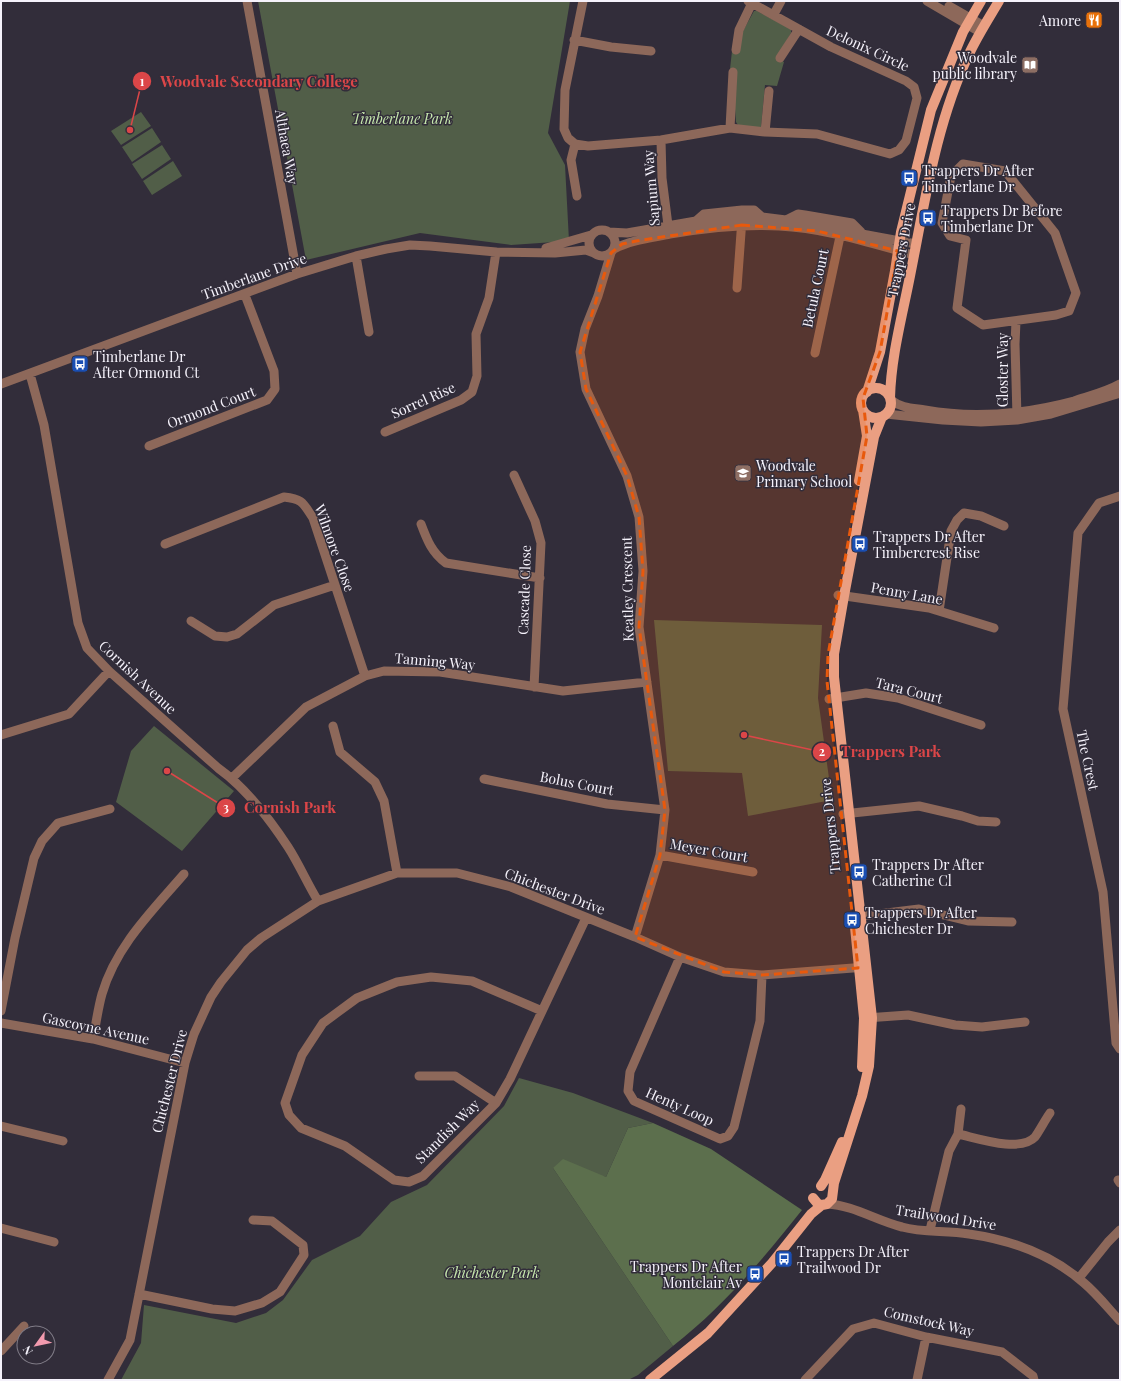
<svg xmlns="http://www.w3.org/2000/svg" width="1121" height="1381" font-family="'Playfair Display',serif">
<rect width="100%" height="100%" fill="#322d3a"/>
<path fill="#515e48" d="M 258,1 L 570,1 L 548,133 L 565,165 L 569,241 L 511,245 L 420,233 L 306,260 Z
M 754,11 L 757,11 L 791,29 L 791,33 L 777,57 L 784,62 L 777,86 L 765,85 L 761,127 L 759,128 L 738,125 L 736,122 L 734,95 L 737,71 L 730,69 L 732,51 Z
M 141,112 L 151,126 L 121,145 L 111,131 Z
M 152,128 L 161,142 L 132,162 L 122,147 Z
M 162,145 L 171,159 L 142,179 L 132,164 Z
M 173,161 L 182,176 L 152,195 L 143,181 Z
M 654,620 L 822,625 L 818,698 L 832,800 L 748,816 L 742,773 L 668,771 Z
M 154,726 L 234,791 L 182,851 L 116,802 L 131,751 Z
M 519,1078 L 573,1093 L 653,1123 L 628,1128 L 606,1177 L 553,1168 L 673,1346 L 638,1375 L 628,1380 L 121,1380 L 141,1343 L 144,1305 L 236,1323 L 266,1313 L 283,1300 L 312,1260 L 360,1236 L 391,1202 L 427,1185 L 504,1106 Z"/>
<path fill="#5c6f4d" d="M 653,1123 L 711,1149 L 802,1210 C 763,1259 723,1307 673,1346 L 553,1168 L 563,1159 L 606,1177 L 628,1128 Z"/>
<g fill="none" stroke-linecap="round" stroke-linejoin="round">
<path stroke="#8d685a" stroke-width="9" d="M 247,1 L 297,274
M 583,1 L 565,90 L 564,129 L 568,138 L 575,144 L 588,146 L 661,140 L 730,128 L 765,132 L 817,134 L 890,154 L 899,150 L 906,141 L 917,98 L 914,87 L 906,81 L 831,47 L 748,1
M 927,1 L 980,32
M 949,6 L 984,26
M 774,14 L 781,1
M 574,40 L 611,47 L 651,51
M 736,50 L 739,30 L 752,3
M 780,58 L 799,29
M 730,128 L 733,72
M 765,132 L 769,91
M 661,140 L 662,178 L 669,233
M 575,144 L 571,160 L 577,196
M 963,164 L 1005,171 L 1055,233 L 1076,293 L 1069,311 L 1056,315 L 983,325 L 957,308 L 966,240 L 950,236 L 942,223 L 951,176 Z
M 786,220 L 798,214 L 805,215 L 852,223 L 861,232
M 696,221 L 704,214 L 742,210 L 754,210 L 762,217
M589 243a13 13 0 1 1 26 0a13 13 0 1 1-26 0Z
M 609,232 L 627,233 L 696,221 L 762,217 L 786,220 L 916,244
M 546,248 L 591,235
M 614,249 C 631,240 651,238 670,234 C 706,228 743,224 779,226 C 825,228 870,243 914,255
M 611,253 L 598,296 L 585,329 L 580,352 L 586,389 L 627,476 L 639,517 L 643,571 L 639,627 L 665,810 L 660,855 L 635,937
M 356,256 L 369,332
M 737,288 L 742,219
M 1016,321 L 1015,344 L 1017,417
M 815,353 L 841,232
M 30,374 L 44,425 L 78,623 L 87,648 L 109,671 L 218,768 C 246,788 269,818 288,847 C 299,864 307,883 318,901
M 1,384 L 297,274 L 356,256 L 386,249 L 410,245 L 430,246 L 496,252 L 555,253 L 586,250 L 594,253
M 891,400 C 901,408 912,408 925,410 C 975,419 1025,414 1074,401 C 1089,396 1106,392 1120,384
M 886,414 L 943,420 L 981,422 L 1017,420 L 1051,414 L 1120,393
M 385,432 L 461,400 L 472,392 L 477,376 L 476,334 L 489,298 L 496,252
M 149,446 L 267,400 L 275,389 L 274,371 L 245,295
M 514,475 L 535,521 L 541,543 L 534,687
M 1120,496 L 1099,503 L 1078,533 L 1063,709 L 1103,892 L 1116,1043 L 1120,1049
M 421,524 C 427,540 432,553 446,563 L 540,578
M 165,544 L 284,497 C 303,499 303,503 313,518 L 365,676
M 838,595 L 929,608 L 994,628
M 939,611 L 951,531 L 957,520 L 964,513 L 981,516 L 1004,526
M 191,621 L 215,636 L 227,637 L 237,634 L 274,605 L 335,585
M 829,699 L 866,693 L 898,698 L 981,725
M 333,726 L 340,752 L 375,782 L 384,801 L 397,873
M 1,735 L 69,714 L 109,671
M 232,778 L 306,707 L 365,676 L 384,671 L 440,672 L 563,691 L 647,682
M 484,779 L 607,804 L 665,810
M 843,814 L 919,806 L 962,816 L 978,821 L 996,822
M 660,855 L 753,872
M 854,917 L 919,909 L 968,921 L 1012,922
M 680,957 L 630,1072 L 628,1091 L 634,1101 L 720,1139 L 728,1136 L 734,1127 L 760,1021 L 762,975
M 1,1011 L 15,938 L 34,858 L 42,841 L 58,823 L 110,809
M 542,1011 L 472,981 L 431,977 L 397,982 L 357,998 L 323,1023 L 302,1055 L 285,1103 L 289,1115 L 301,1128 L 345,1146 L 394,1180 L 409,1182 L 423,1176 L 496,1103 L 510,1079 L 586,918
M 866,1018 L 908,1015 L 955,1025 L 982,1027 L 1025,1022
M 1,1023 L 93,1039 L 185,1063
M 93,1039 C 96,1024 98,1008 102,994 C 116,946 152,911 184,874
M 419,1076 L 455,1076 L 496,1103
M 1,1126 L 63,1141
M 958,1134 C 977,1138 1020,1153 1035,1137 C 1040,1130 1045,1120 1050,1113
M 1118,1180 L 1120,1183
M 827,1204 C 853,1205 877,1221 902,1227 C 923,1233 947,1230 969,1234 C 1011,1240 1052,1255 1084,1283 C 1097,1294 1108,1308 1120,1321
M 1,1228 L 54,1242
M 930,1230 L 949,1151 L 958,1134 L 961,1109
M 1079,1278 L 1108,1242 L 1120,1230
M 139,1294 L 212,1309 L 235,1311 L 262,1303 L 280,1292 L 304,1255 L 303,1245 L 272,1221 L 253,1220
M 1,1351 L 24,1326
M 108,1380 L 130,1340 L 185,1063 L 194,1034 L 211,997 L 221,982 L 247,950 L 261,938 L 318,901 L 397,873 L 457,873 L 511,887 L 635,937 L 680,957 L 724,972 L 762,975 L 866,967
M 805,1380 L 853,1329 L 874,1323 L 926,1337 L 1002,1352 L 1033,1376 L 1034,1380
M 917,1380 L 926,1337"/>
<path stroke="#ea9f82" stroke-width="10" d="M861 403a15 15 0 1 1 30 0a15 15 0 1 1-30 0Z
M 867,392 L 880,352 L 895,271 L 901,232 L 931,110 L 963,32 L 981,1
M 890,398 C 891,357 902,317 910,276 C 925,201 936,123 969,54 C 978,35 989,18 999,1
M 859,481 L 867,436 L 863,410
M 854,917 L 864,1018 L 862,1067
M 821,1186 L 825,1180 L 842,1142
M 813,1198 L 818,1204 L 822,1205 L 827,1204 L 832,1199 L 834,1183 L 862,1096 L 869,1066 L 872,1018 L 834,677 L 834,654 L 844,596 L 874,437 L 882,417
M 650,1380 L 708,1333 L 772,1263 L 811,1214 L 822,1205"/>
</g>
<path fill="#e8590c" fill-opacity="0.2" stroke="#e8590c" stroke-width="3" stroke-dasharray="8 5" stroke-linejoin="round" d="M 742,225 L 817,231 L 898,251 L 880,352 L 863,398 L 867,436 L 828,655 L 827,681 L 858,968 L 762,975 L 724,972 L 635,937 L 660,855 L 665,810 L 639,627 L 643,571 L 639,517 L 627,476 L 586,389 L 580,352 L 611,253 L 622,244 L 636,241 Z"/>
<defs>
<symbol id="restaurant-square" viewBox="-11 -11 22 22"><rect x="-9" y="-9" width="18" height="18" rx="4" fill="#e8710a" stroke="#322d3a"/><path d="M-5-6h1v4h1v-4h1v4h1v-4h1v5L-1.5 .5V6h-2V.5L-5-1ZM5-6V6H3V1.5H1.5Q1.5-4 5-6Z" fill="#fff"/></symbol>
<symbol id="library-square" viewBox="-11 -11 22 22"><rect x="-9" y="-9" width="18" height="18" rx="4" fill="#8d6e63" stroke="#322d3a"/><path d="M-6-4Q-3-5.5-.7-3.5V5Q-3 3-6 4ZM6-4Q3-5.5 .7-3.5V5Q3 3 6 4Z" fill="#fff"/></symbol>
<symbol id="bus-square" viewBox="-11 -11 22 22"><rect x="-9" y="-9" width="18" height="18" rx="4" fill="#1a4fb4" stroke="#322d3a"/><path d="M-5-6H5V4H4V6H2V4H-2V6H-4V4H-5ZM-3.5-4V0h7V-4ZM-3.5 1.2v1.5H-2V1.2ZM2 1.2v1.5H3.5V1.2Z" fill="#fff"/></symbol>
<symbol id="school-square" viewBox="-11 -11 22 22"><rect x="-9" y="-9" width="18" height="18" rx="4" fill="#8d6e63" stroke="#322d3a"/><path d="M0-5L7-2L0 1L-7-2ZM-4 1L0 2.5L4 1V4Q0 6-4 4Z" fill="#fff"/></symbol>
</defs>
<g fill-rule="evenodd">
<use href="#restaurant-square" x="1084" y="10" width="20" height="20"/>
<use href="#library-square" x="1020" y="55" width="20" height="20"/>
<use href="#bus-square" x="899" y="168" width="20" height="20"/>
<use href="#bus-square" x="918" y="208" width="20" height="20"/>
<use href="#bus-square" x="70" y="354" width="20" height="20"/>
<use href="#school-square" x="733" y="463" width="20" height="20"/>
<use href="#bus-square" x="850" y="534" width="20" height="20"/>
<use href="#bus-square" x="849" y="862" width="20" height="20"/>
<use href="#bus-square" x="842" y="910" width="20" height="20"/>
<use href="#bus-square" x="774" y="1249" width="20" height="20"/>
<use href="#bus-square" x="745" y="1264" width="20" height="20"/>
</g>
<g text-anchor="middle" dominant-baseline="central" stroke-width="3" stroke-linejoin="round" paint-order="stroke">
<g font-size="14" fill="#f5f2fb" stroke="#322d3a" text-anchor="start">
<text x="1081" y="20" text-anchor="end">Amore</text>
<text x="1017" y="57" text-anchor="end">Woodvale<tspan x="1017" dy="16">public library</tspan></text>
<text x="922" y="170">Trappers Dr After<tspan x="922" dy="16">Timberlane Dr</tspan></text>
<text x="941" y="210">Trappers Dr Before<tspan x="941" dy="16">Timberlane Dr</tspan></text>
<text x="93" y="356">Timberlane Dr<tspan x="93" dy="16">After Ormond Ct</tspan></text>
<text x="756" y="465">Woodvale<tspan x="756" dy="16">Primary School</tspan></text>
<text x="873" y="536">Trappers Dr After<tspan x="873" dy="16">Timbercrest Rise</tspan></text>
<text x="872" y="864">Trappers Dr After<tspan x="872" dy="16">Catherine Cl</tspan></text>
<text x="865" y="912">Trappers Dr After<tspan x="865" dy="16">Chichester Dr</tspan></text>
<text x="797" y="1251">Trappers Dr After<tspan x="797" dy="16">Trailwood Dr</tspan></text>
<text x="742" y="1266" text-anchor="end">Trappers Dr After<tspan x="742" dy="16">Montclair Av</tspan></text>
</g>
<g font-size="14" fill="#f5f2fb" stroke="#322d3a">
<text transform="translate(868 48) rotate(25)">Delonix Circle</text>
<text transform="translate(287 147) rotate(80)">Althaea Way</text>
<text transform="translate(651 188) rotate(-95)">Sapium Way</text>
<text transform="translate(901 250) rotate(-79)">Trappers Drive</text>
<text transform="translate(254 276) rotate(-20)">Timberlane Drive</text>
<text transform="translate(815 288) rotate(-78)">Betula Court</text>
<text transform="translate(1002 370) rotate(-90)">Gloster Way</text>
<text transform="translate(423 400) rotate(-24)">Sorrel Rise</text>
<text transform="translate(211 407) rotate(-21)">Ormond Court</text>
<text transform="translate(335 548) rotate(70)">Wilmore Close</text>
<text transform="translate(627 589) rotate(-91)">Keatley Crescent</text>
<text transform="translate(524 590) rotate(-88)">Cascade Close</text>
<text transform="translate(907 593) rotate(10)">Penny Lane</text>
<text transform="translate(435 661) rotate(5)">Tanning Way</text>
<text transform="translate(138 677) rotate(43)">Cornish Avenue</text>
<text transform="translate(909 690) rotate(14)">Tara Court</text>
<text transform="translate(1088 760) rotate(78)">The Crest</text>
<text transform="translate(577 783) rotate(11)">Bolus Court</text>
<text transform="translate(830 826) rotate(-96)">Trappers Drive</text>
<text transform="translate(709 850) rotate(10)">Meyer Court</text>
<text transform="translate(555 891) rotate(21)">Chichester Drive</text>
<text transform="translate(96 1028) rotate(12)">Gascoyne Avenue</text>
<text transform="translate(169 1081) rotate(-76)">Chichester Drive</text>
<text transform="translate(680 1106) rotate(24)">Henty Loop</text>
<text transform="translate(447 1131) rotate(-45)">Standish Way</text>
<text transform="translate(946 1217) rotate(9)">Trailwood Drive</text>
<text transform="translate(929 1321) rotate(13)">Comstock Way</text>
</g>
<g font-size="14" font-style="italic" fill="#c6e8ad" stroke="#322d3a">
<text x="402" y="118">Timberlane Park</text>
<text x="492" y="1272">Chichester Park</text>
</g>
</g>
<path fill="none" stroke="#db4648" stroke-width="1.5" d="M130 130L142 81M744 735L822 752M167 771L226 808"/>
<g fill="#db4648" stroke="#322d3a" stroke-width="1.5">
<circle cx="130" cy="130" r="4"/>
<circle cx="744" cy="735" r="4"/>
<circle cx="167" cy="771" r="4"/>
<circle cx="142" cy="81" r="10"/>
<circle cx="822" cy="752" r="10"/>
<circle cx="226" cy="808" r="10"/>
</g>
<g font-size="12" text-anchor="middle" font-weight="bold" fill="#fff">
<text x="142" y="86">1</text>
<text x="822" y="756">2</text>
<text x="226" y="812">3</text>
</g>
<g font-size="15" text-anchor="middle" font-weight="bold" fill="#db4648" stroke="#322d3a" stroke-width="3" stroke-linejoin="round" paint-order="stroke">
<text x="259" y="87">Woodvale Secondary College</text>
<text x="891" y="757">Trappers Park</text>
<text x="290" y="813">Cornish Park</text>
</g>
<rect width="1121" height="1381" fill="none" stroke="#f5f2fb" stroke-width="4"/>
<g transform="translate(36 1345) rotate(237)"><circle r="19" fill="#322d3a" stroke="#807c87"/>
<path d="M0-3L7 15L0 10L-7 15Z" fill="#f29aae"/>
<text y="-6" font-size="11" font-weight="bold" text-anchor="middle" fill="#f5f2fb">N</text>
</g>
</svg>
